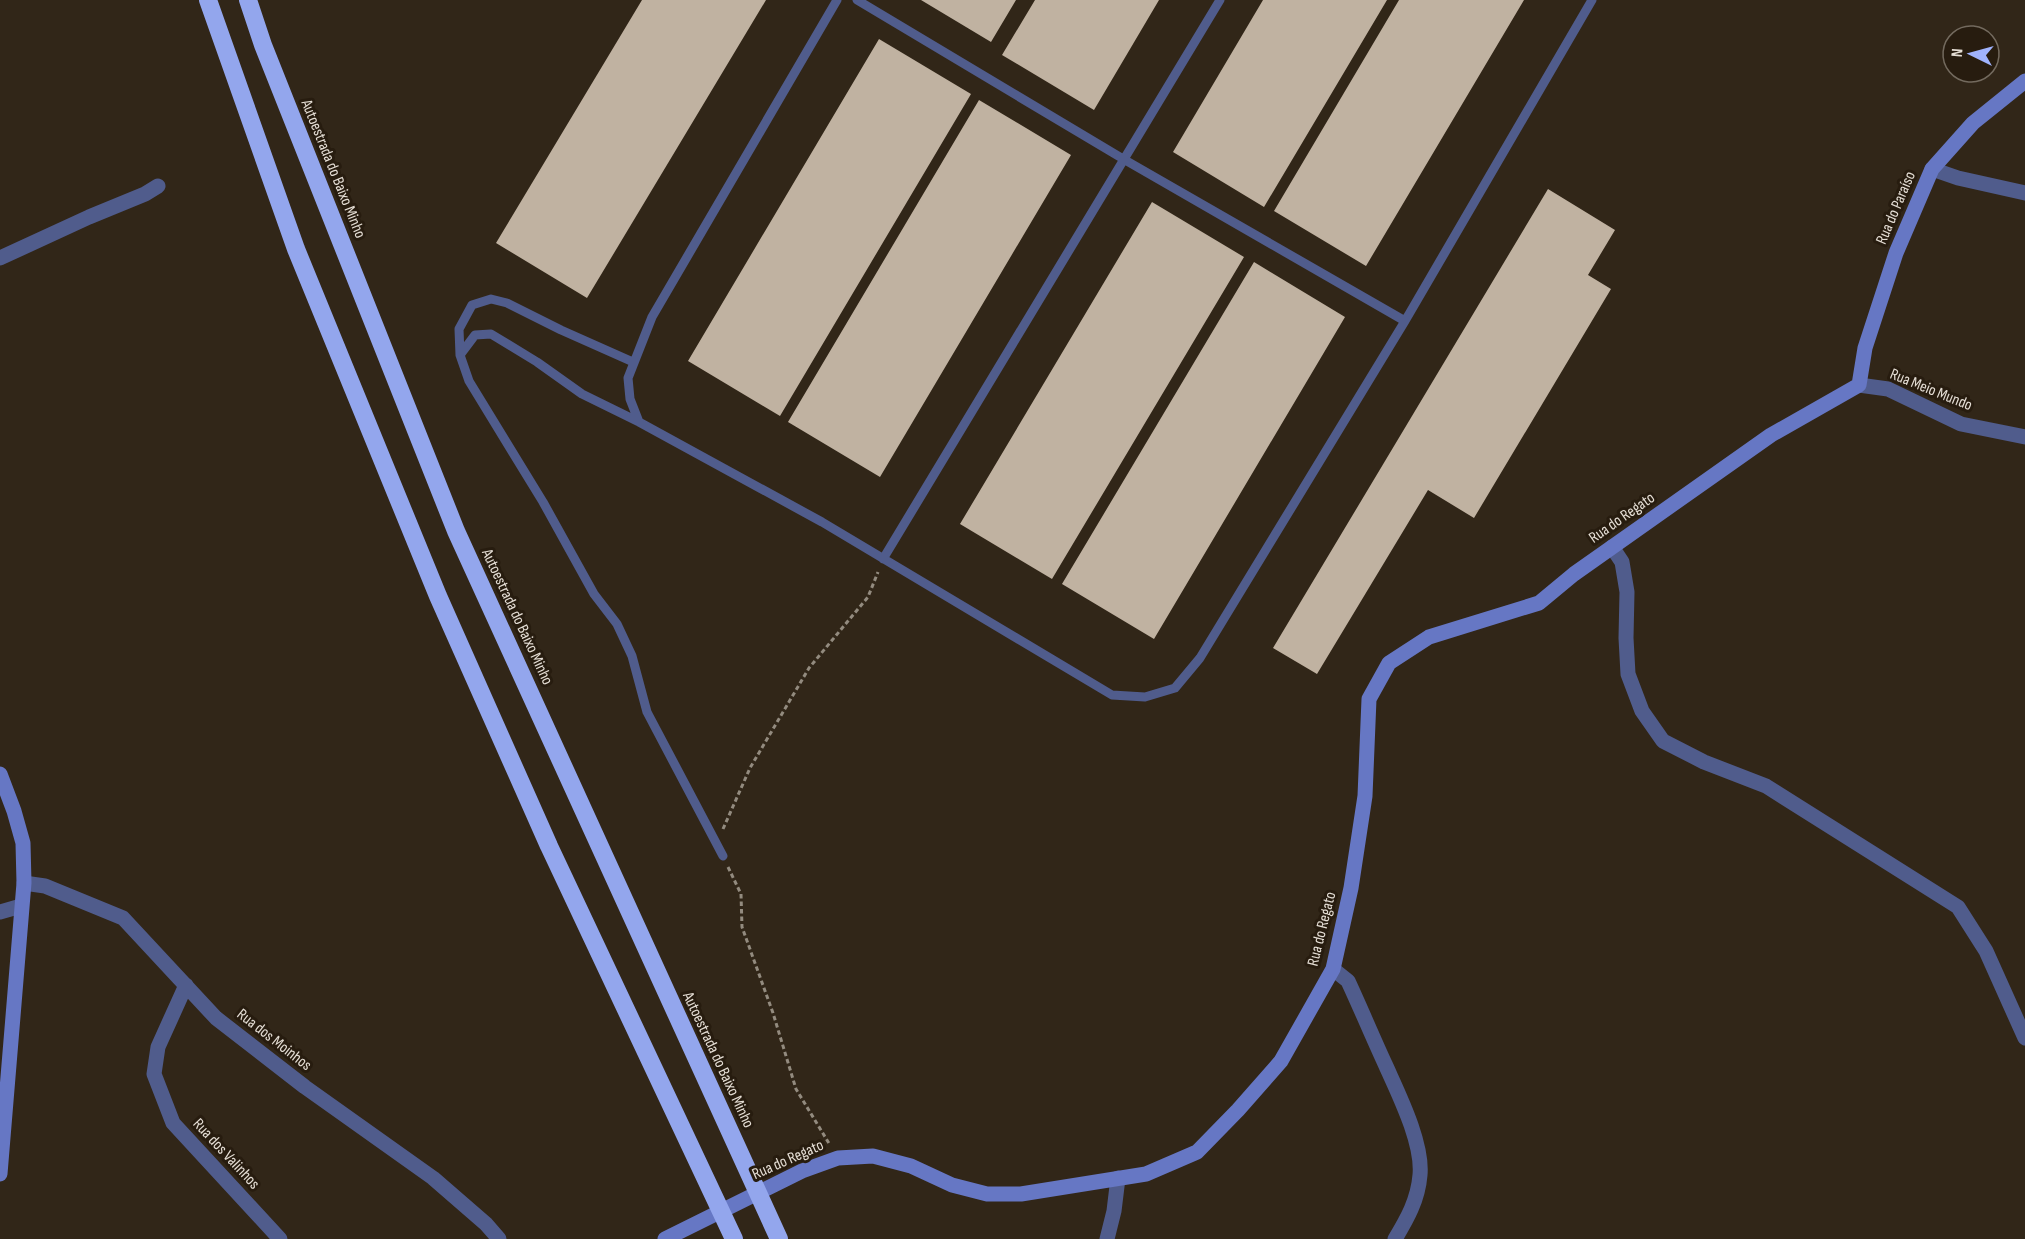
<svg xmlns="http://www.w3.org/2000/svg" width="2025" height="1239" font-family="'Sofia Sans Condensed',sans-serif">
<rect width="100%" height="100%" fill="#312618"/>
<path fill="#c0b2a1" d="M 642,0 L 766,0 L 587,298 L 496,243 Z
M 921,0 L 1016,0 L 991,42 Z
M 1035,0 L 1159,0 L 1094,110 L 1002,55 Z
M 1263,0 L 1387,0 L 1264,207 L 1173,152 Z
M 1399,0 L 1524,0 L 1366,266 L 1274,211 Z
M 879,39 L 971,94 L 780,416 L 688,361 Z
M 979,100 L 1071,155 L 880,477 L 788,422 Z
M 1548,189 L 1615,230 L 1588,275 L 1611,289 L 1474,518 L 1428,490 L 1317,674 L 1273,648 Z
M 1152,202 L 1244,257 L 1052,579 L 960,524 Z
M 1254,262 L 1345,317 L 1154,639 L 1062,584 Z"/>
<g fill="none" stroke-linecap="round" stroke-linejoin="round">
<path stroke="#938b7f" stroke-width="3" stroke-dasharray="4.5 3" stroke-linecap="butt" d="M 723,829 L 750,768 L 809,668 L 868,597 L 878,572
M 728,867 L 741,894 L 742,927 L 773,1013 L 796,1089 L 830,1145"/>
<path stroke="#505c8c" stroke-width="9" d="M 837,0 L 652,317 L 628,378 L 630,399 L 639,422 L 822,522 L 1112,695 L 1145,697 L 1175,688 L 1200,658 L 1405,321 L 1592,0
M 857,0 L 1125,160 L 1405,321
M 460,355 L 475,335 L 491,334 L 537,362 L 582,394 L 639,422
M 633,362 L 561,330 L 507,303 L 491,299 L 472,305 L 459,329 L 460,355 L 469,381 L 543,502 L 594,594 L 617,624 L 632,656 L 647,712 L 723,856
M 883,559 L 1220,0"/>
<path stroke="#505c8c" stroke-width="15" d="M 1932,169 L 1958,178 L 2025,193
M 0,258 L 89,217 L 145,194 L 158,186
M 1859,385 L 1888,389 L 1961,424 L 2025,437
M 1612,547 L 1622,562 L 1627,592 L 1626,638 L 1628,674 L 1642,711 L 1663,741 L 1704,762 L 1766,786 L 1958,907 L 1986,951 L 2025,1038
M 24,883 L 45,886 L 123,918 L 216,1018 L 305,1087 L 433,1178 L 486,1224 L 499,1239
M 0,912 L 21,906
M 1333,969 L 1348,981 C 1361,1009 1373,1038 1386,1066 C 1399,1095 1423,1143 1420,1175 C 1418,1200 1407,1219 1395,1239
M 186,985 L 158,1047 L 154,1074 L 173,1123 L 280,1239
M 1107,1239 L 1114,1211 L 1118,1178"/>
<path stroke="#6677c4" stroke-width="15" d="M 0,774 L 14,811 L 23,843 L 24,883 L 0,1174
M 665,1239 L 802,1171 L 838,1158 L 873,1156 L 911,1166 L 952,1185 L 987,1194 L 1021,1194 L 1146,1174 L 1197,1152 L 1238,1110 L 1281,1061 L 1333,969 L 1351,888 L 1365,796 L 1369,699 L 1389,663 L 1429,637 L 1539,603 L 1574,574 L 1771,435 L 1859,385 L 1865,348 L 1896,253 L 1932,169 L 1973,123 L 2025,81"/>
<path stroke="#93a6ed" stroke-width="18" d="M 208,0 L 296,249 L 438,596 L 549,846 L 734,1239
M 248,0 L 263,45 L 456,531 L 779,1239"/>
</g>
<g text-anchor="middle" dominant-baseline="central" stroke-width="6" stroke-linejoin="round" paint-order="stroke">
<g font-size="16" fill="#e5ded5" stroke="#271c0f">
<text transform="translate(333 169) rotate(68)">Autoestrada do Baixo Minho</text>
<text transform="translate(1896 208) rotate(-67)">Rua do Paraíso</text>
<text transform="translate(1931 390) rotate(22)">Rua Meio Mundo</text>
<text transform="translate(1622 518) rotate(-35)">Rua do Regato</text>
<text transform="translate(517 617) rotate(65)">Autoestrada do Baixo Minho</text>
<text transform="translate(1322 929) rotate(-76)">Rua do Regato</text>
<text transform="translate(274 1040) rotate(38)">Rua dos Moinhos</text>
<text transform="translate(718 1060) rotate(65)">Autoestrada do Baixo Minho</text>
<text transform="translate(226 1154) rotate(47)">Rua dos Valinhos</text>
<text transform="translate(788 1160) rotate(-24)">Rua do Regato</text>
</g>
</g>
<g transform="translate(1971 54) rotate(275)"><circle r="28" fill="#271c0f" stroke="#736a5e" stroke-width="1.5"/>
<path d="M0-4.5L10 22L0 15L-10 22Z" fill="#a0b3fd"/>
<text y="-9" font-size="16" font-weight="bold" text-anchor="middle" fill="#e5ded5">N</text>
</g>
</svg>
